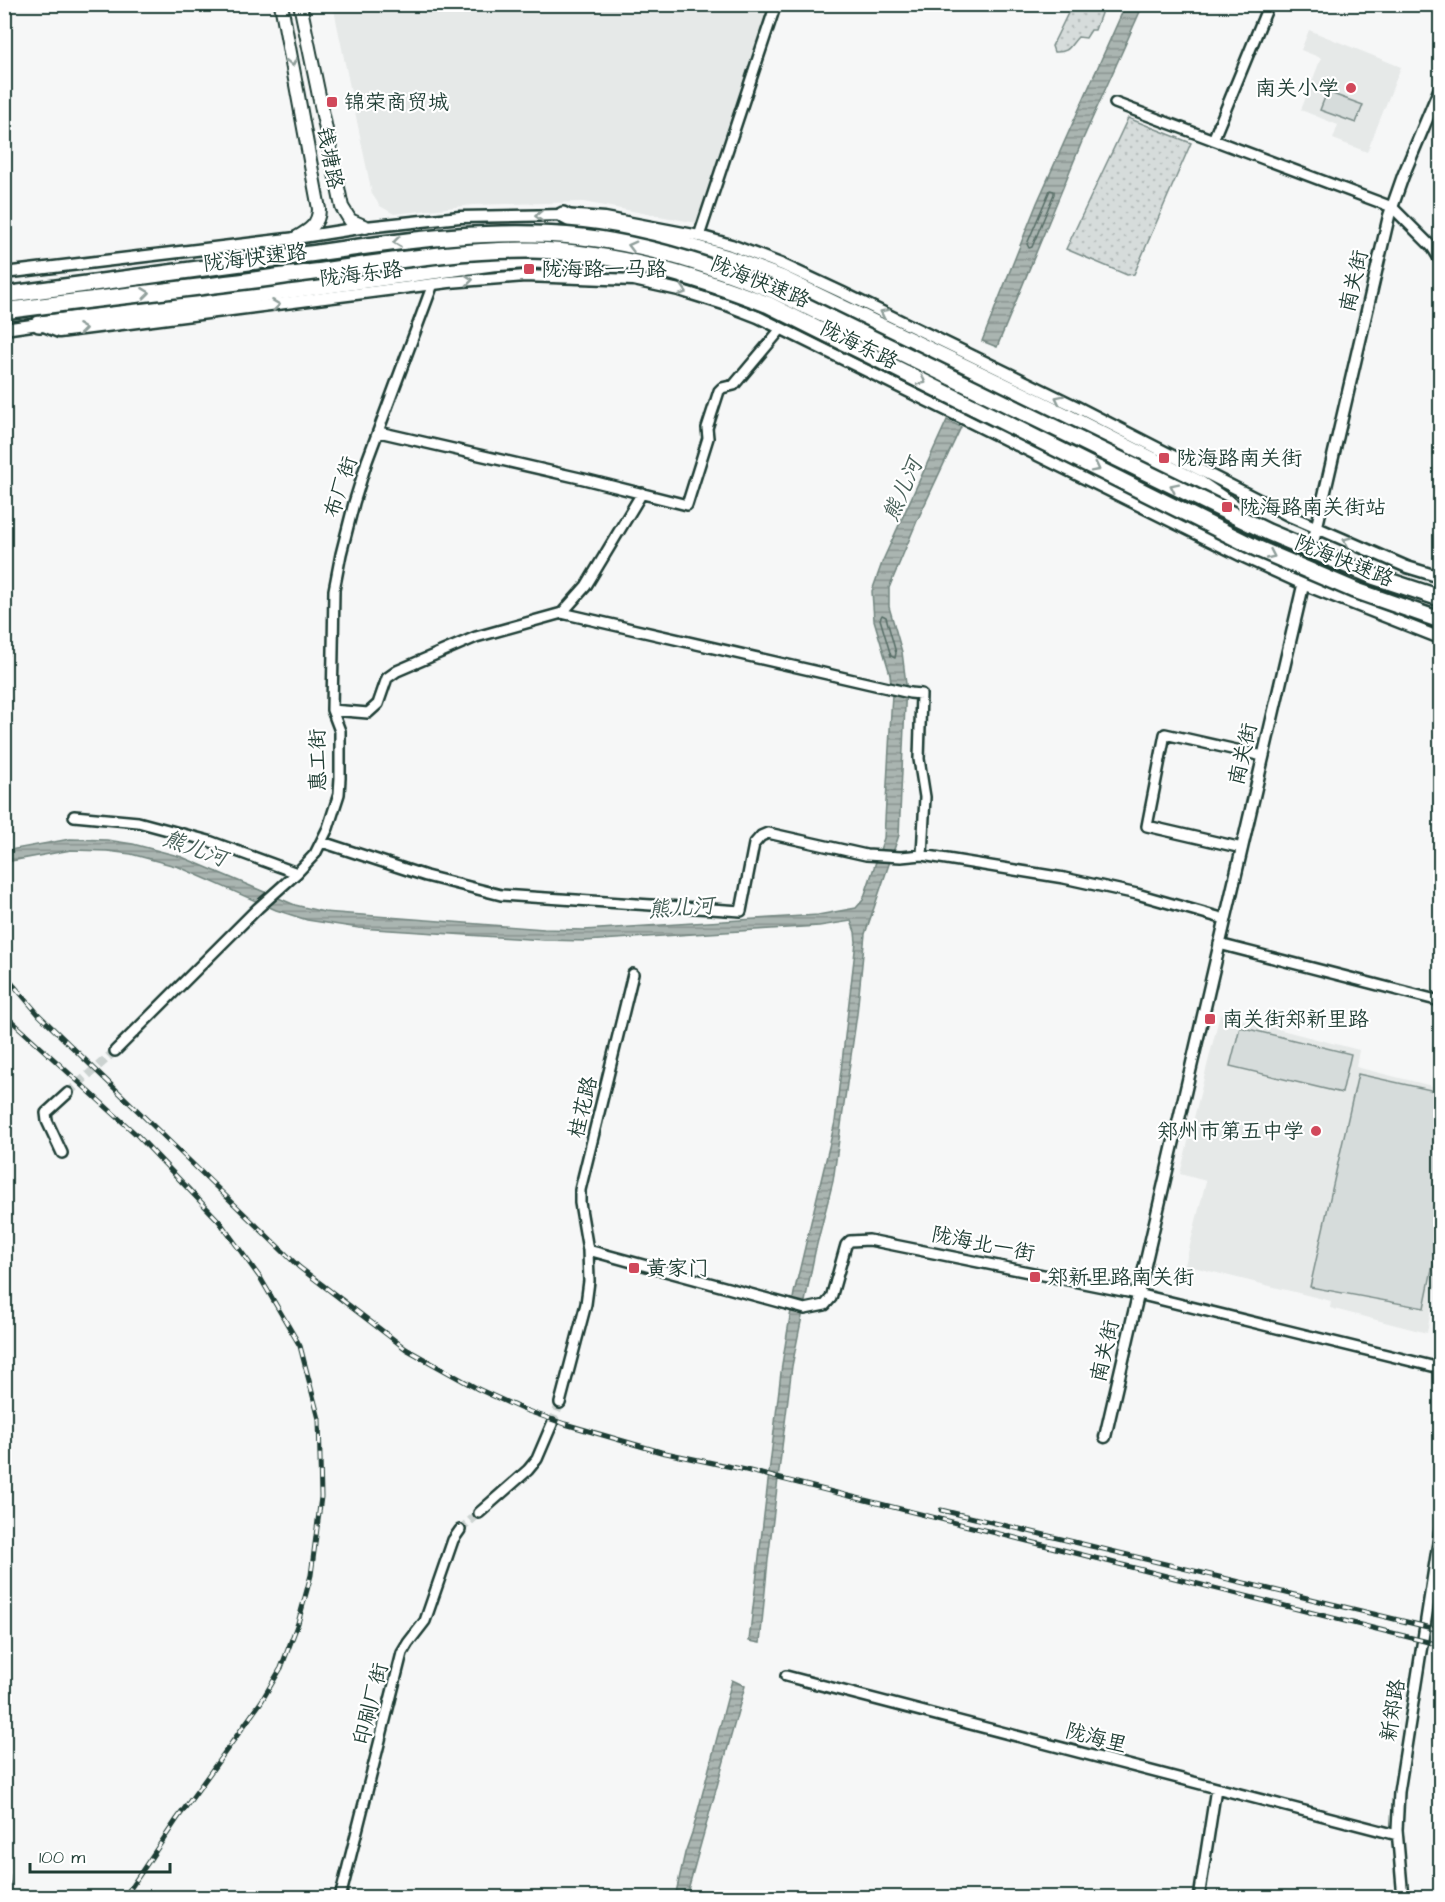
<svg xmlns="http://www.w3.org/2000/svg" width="1445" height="1902" font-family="'Architects Daughter','LXGW WenKai TC',sans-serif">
<defs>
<pattern id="grass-dots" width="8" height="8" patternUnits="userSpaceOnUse" patternTransform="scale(1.5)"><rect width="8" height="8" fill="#d6dcdb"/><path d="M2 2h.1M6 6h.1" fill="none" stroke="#b7bebd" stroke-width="1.8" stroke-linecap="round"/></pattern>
<pattern id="water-rules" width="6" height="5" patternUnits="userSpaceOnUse" patternTransform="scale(1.5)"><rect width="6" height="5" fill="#aab5b1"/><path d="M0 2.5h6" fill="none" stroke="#8a9491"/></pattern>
</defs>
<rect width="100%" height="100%" fill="#f6f7f7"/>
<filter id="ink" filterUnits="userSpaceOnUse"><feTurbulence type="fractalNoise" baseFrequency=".0167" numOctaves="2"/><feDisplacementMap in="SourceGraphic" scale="12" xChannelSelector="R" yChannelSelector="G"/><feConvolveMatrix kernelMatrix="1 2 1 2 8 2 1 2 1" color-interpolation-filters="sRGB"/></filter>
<g filter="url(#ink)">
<path fill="#e6e9e8" d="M 662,4 L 688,12 L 690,5 L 769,5 L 697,223 L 583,202 L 473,205 L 394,214 L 380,206 L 372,194 L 333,5 Z
M 1309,30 L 1401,67 L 1367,152 L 1333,139 L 1338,125 L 1301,110 L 1321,58 L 1301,50 Z
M 4,547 L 11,607 L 10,656 L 5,656 Z
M 1220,1014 L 1359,1050 L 1356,1067 L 1440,1088 L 1440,1288 L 1435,1288 L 1427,1333 L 1330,1308 L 1331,1301 L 1185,1265 L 1206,1181 L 1180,1174 Z"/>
<path fill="url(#grass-dots)" stroke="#7a8c88" stroke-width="1.5" d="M 1072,5 L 1104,5 L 1095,30 L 1091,30 L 1086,38 L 1078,37 C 1069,46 1070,53 1054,52 L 1052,46 Z
M 1128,118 L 1191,143 L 1134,274 L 1127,275 L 1066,249 Z"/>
<path fill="#d6dcdb" stroke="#7a8c88" stroke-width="1.5" d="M 1327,92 L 1363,105 L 1356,123 L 1320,110 Z
M 1240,1027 L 1351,1054 L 1342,1093 L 1230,1066 Z
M 1358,1074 L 1440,1092 L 1440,1230 L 1424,1308 L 1310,1287 Z"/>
<path fill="url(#water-rules)" stroke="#72857f" stroke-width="1.5" d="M 1126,4 L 1143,5 L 1083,139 L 997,347 L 982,341 L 1037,203 Z
M 947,420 L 961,427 L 917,521 L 889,588 L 889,607 L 902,652 L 906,684 L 899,835 L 865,934 L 857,1014 L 833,1181 L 815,1252 L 792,1366 L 768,1560 L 760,1643 L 749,1641 L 782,1364 L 794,1293 L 835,1122 L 856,942 L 855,932 L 851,921 L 819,926 L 585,941 L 544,940 L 359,928 L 307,920 L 276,910 L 179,867 L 131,854 L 107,851 L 71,850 L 5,862 L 4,851 L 70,839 L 107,840 L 133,844 L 182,857 L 295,905 L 324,912 L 544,929 L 584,930 L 818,915 L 856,908 L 863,900 L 884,838 L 892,694 L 890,674 L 874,620 L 872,591 L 883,560 Z
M 732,1680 L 745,1686 L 686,1897 L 675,1897 L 685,1853 L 693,1830 Z"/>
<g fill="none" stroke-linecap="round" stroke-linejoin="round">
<path stroke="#576d66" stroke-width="1.5" d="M 1050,190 L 1054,191 L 1054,194 L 1032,247 L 1029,248 L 1027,244 Z
M 882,615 L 886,617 L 896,653 L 895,658 L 891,656 L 880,619 Z"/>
<path stroke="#cbd2d0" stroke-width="9" stroke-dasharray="9 4.5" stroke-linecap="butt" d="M 68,1093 L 115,1051
M 552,1424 L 560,1403
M 460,1530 L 479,1513"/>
<defs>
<path id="minor" d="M 1115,103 L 1392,207 L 1432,247 L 1440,260
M 1213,140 L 1269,4
M 699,236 L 776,4
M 379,432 L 584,479 L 687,505 L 708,438 L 707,428 L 719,391 L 722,388 L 734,385 L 781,329
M 562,613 L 910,693 L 921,694 L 919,759 L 925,797 L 922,855
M 332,710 L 368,713 L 378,704 L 387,678 L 397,671 L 476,637 L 562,613 L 586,586 L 642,493
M 74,816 L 138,822 L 209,841 L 297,873
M 322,842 L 426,876 L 501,895 L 741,911 L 754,844 L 761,836 L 768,833 L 866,855 L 901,857 L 922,855 L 1064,878 L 1137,894 L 1225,919
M 1242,848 L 1147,826 L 1165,734 L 1263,756
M 1219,944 L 1440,1001
M 115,1051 L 258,908 L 297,873 L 315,854 L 328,828 L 339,794 L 340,778 L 340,731 L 332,710 L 334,590 L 341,554 L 354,503 L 367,461 L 433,284
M 62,1153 L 47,1121 L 46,1113 L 68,1093
M 588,1250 L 805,1309 L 825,1305 L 831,1298 L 846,1245 L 850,1241 L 869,1240 L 1138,1294 L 1440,1368
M 560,1403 L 586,1304 L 589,1281 L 588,1250 L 580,1203 L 580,1190 L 633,974
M 479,1513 L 528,1470 L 537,1459 L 552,1424
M 786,1676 L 1397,1835
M 340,1898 L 402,1653 L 408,1643 L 425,1621 L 453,1540 L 460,1530
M 1199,1898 L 1216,1788
M 1403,1898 L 1397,1830 L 1399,1792 L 1440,1530"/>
<path id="tertiary" d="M 4,273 L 296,238 L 366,227 L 460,217 L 563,215 L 605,218 L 699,236 L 731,245 L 783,265 L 843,293 L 1077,407 L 1292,517 L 1407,567 L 1440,577
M 4,329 L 39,324 L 59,332 L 449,282 L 525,276 L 634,280 L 679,290 L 727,305 L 758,317 L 1242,556 L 1303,584 L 1440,638
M 1105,1437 L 1389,216 L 1403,176 L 1440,88"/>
<path id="secondary" d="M 281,4 L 319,209 C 319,225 308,231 296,238
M 300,4 L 342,207 L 350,220 L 366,227"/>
<path id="trunk" d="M 563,215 L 578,223 L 633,230 L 728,258 L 781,278 L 1048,407 L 1198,483 L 1243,514
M 39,324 L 492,263 L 533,260 L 596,263 L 610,258"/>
</defs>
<use href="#minor" stroke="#1f3d34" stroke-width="14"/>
<use href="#tertiary" stroke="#1f3d34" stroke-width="15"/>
<use href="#secondary" stroke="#1f3d34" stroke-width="16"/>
<use href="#trunk" stroke="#1f3d34" stroke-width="20"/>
<use href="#minor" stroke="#fff" stroke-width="9"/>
<use href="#tertiary" stroke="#fff" stroke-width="10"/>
<use href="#secondary" stroke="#fff" stroke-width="12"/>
<use href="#trunk" stroke="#fff" stroke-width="15"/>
<defs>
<path id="rail" d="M 4,974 L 39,1015 L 299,1267 L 406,1349 L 478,1389 L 522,1409 L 565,1424 L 661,1452 L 746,1470 L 1440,1645
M 4,1014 L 138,1136 L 219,1221 L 261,1279 L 300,1346 L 319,1419 L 321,1497 L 311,1575 L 298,1623 L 281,1668 L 261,1702 L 177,1819 L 124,1898
M 941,1510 L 1440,1630
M 4,1855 L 10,1898"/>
</defs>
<use href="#rail" stroke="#1f3d34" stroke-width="5"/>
<use href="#rail" stroke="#fff" stroke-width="3" stroke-dasharray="9" stroke-linecap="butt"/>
<defs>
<path id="trunk-bridge" d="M 4,295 C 104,282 203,268 302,255 C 395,242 488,227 582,237 C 645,244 716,267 775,291 L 1268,532 L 1373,576 L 1440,598
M 4,311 C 97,298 191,289 284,276 C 366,266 449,249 532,250 C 614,252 693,275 769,305 L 1256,548 L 1354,590 L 1440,620"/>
</defs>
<use href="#trunk-bridge" stroke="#1f3d34" stroke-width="20" stroke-linecap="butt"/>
<use href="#trunk-bridge" stroke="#fff" stroke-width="15"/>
</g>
<defs><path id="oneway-chevron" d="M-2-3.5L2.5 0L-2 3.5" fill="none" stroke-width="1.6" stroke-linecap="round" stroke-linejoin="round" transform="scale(1.5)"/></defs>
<g stroke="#8f9e9a">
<use href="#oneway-chevron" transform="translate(292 62) rotate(79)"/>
<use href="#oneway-chevron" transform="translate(539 216) rotate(178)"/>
<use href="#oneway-chevron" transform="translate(397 242) rotate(173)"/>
<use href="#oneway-chevron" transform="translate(632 246) rotate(-165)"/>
<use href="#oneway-chevron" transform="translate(469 280) rotate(-6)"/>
<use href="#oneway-chevron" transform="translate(683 291) rotate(16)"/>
<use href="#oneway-chevron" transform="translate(146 293) rotate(-7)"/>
<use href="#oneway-chevron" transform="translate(276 305) rotate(-7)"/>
<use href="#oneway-chevron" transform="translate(884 313) rotate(-154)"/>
<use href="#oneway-chevron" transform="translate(82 329) rotate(-7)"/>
<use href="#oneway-chevron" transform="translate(922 381) rotate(27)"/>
<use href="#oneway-chevron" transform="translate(1059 399) rotate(-154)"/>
<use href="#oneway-chevron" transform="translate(1096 468) rotate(27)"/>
<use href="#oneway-chevron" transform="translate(1174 487) rotate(-154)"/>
<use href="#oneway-chevron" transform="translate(1347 541) rotate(-156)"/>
<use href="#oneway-chevron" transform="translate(1271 555) rotate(25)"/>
</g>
</g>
<g fill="#d1495b" stroke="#fff" stroke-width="2">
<circle cx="1351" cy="88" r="6"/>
<rect x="326" y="96" width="12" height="12" rx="3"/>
<rect x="523" y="263" width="12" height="12" rx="3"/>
<rect x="1158" y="452" width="12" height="12" rx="3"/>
<rect x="1221" y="501" width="12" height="12" rx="3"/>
<rect x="1204" y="1013" width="12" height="12" rx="3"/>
<circle cx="1316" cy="1131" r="6"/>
<rect x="628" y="1262" width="12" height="12" rx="3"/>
<rect x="1029" y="1271" width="12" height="12" rx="3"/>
</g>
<g text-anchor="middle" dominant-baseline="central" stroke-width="4.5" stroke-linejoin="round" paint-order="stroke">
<g font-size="21" fill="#1f3d34" stroke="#fff" text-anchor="start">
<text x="1339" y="88" text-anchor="end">南关小学</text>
<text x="344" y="102">锦荣商贸城</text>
<text x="541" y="269">陇海路一马路</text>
<text x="1176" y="458">陇海路南关街</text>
<text x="1239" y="507">陇海路南关街站</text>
<text x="1222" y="1019">南关街郑新里路</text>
<text x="1304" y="1131" text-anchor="end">郑州市第五中学</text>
<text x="646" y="1268">黄家门</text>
<text x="1047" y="1277">郑新里路南关街</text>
</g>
<g font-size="21" fill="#1f3d34" stroke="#fff">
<text transform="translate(330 158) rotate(79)">钱塘路</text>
<text transform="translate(255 258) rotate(-7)">陇海快速路</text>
<text transform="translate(361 274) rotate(-7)">陇海东路</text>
<text transform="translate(1354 281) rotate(-77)">南关街</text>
<text transform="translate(760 282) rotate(22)">陇海快速路</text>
<text transform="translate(859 345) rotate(26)">陇海东路</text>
<text transform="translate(341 487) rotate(-72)">布厂街</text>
<text transform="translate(1344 561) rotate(22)">陇海快速路</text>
<text transform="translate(1243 754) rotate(-77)">南关街</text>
<text transform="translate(318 760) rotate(-91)">惠工街</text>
<text transform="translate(583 1107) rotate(-76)">桂花路</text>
<text transform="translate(983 1244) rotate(11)">陇海北一街</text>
<text transform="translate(1105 1351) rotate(-77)">南关街</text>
<text transform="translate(371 1704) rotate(-76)">印刷厂街</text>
<text transform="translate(1393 1710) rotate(-81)">新郑路</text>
<text transform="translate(1096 1738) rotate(15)">陇海里</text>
</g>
<g font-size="22" font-style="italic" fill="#49615a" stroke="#fff">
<text transform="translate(903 490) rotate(-66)">熊儿河</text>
<text transform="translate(195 849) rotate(20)">熊儿河</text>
<text transform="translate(681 908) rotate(-4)">熊儿河</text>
</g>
</g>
<rect width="1445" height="1902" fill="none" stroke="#fff" stroke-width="24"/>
<rect x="12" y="12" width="1421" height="1878" fill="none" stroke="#1f3d34" stroke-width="2" filter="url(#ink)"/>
<path d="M30 1863v9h140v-9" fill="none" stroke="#1f3d34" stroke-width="3"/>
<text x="39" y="1863" font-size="18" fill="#1f3d34" stroke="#ffffff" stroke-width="4.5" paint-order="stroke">100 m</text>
</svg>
